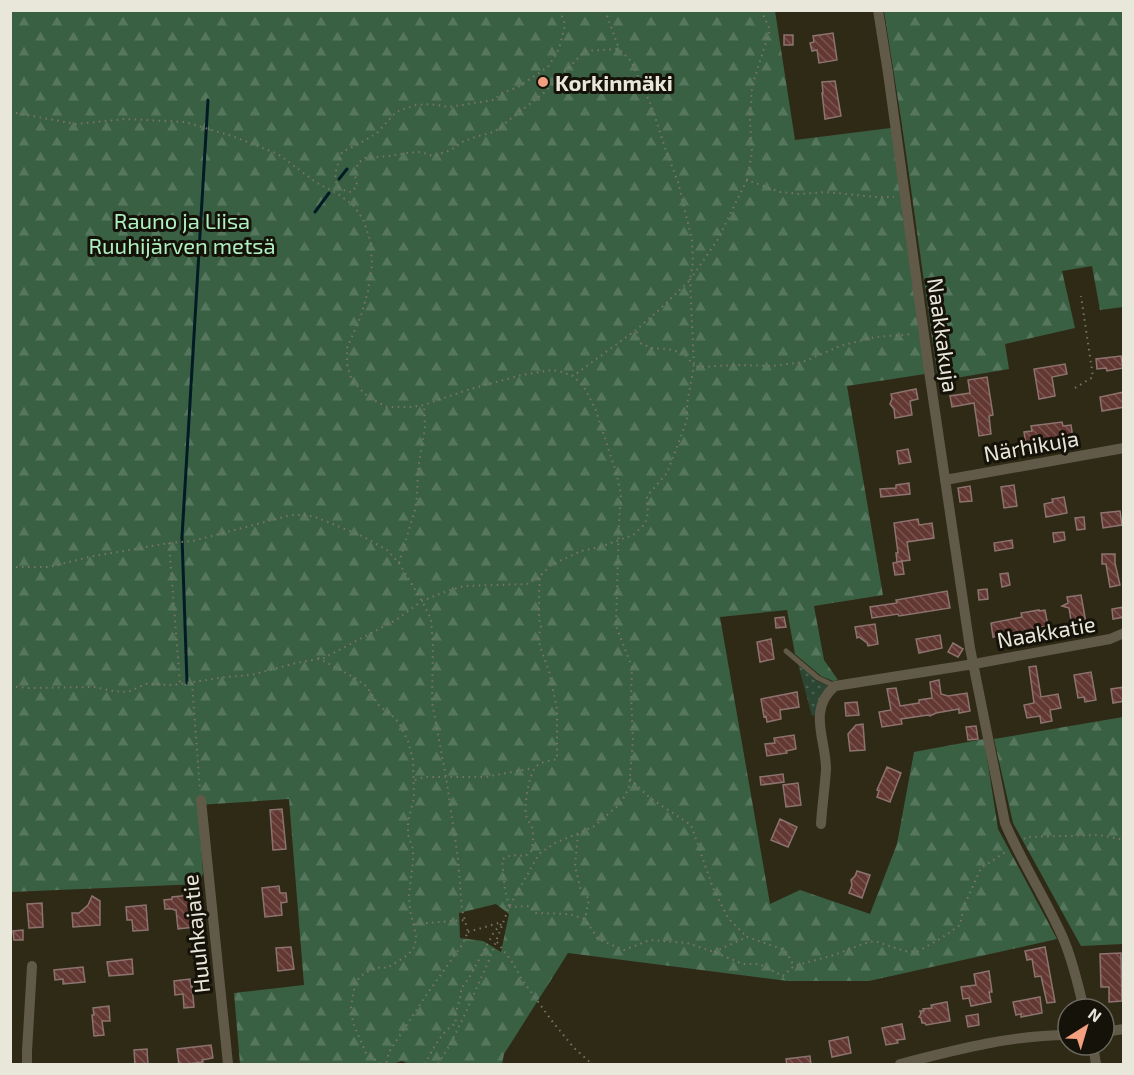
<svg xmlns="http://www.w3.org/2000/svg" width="1134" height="1075" font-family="'Exo 2',sans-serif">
<defs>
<pattern id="green-dots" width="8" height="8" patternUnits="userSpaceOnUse" patternTransform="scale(1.5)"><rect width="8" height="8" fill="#2d4633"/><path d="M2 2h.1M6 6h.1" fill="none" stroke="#4b6150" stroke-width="1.8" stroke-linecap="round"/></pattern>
<pattern id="forest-firs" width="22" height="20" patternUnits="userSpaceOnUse" patternTransform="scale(1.5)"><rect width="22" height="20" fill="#3a6044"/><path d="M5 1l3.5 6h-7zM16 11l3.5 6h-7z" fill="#56775e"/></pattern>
<pattern id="building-back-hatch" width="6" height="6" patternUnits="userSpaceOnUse" patternTransform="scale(1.5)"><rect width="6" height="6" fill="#633833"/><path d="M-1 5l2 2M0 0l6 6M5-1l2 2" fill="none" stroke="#795550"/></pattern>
</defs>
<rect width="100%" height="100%" fill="#2f2a16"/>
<path fill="url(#green-dots)" d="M 798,664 L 817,681 L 829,686 L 816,714 L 812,716 Z"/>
<path fill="url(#forest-firs)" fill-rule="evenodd" d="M 10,11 L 775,11 L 795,140 L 891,128 L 925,374 L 847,386 L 883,595 L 814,606 L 824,660 L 838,680 L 833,681 L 821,676 L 795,654 L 787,610 L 720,617 L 770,904 L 800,890 L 870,914 L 897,844 L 914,752 L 984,739 L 998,829 L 1057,939 L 869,981 L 788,981 L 568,953 L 504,1054 L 502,1064 L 409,1064 L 402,1061 L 392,1064 L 240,1064 L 234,993 L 304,985 L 289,799 L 198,805 L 203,873 L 199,884 L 11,892 ZM 496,904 L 509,914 L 501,952 L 483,941 L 460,938 L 459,913 Z
M 884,11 L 1123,11 L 1123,307 L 1100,310 L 1092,266 L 1062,271 L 1075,328 L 1005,344 L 1009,369 L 938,381 L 902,125 Z
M 1123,717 L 1123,944 L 1081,946 L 1013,823 L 994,739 Z"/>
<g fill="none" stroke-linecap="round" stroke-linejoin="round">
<path stroke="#021b25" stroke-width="3" d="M 339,179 L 347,169
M 315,212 L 329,193
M 187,683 L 182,537 L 208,100"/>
</g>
<path fill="url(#building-back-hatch)" stroke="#8d7370" stroke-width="1.5" d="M 833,33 L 837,60 L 819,63 L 817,50 L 812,51 L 810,43 L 814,42 L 813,36 Z
M 784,35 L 793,35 L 793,45 L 784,45 Z
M 835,81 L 841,116 L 825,119 L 822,93 L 823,93 L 822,82 Z
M 1121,356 L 1123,368 L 1107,371 L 1106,368 L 1097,369 L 1096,359 Z
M 1065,364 L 1067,374 L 1052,377 L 1055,396 L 1039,399 L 1034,369 Z
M 987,377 L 993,415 L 989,416 L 991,434 L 979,436 L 974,403 L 952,407 L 950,396 L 970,393 L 968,380 Z
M 916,389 L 918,399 L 910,401 L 912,415 L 895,418 L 894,409 L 890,404 L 892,399 L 891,394 Z
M 1124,392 L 1124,407 L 1102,411 L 1100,397 Z
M 1062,422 L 1063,426 L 1071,425 L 1073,438 L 1026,445 L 1024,432 L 1032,431 L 1031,426 Z
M 908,449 L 911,462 L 899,464 L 897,451 Z
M 909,483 L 910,494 L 881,497 L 880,489 L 896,488 L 896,485 Z
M 1014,485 L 1017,506 L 1004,508 L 1001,487 Z
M 970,486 L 972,501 L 960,502 L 958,488 Z
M 1064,497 L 1067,513 L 1046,517 L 1044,504 L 1053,502 L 1052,499 Z
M 1120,511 L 1122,525 L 1103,528 L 1101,513 Z
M 1084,517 L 1085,529 L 1077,530 L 1075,518 Z
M 918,519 L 919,525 L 932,523 L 934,538 L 907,542 L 910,560 L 897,562 L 896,553 L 898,553 L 894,523 Z
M 1064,532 L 1065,540 L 1054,542 L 1053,533 Z
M 1012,540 L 1013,548 L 995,551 L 994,543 Z
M 1102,554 L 1115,554 L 1115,563 L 1120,585 L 1110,587 L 1106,564 L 1102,564 Z
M 902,561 L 904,574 L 895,575 L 893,563 Z
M 1008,573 L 1010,585 L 1002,587 L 1000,574 Z
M 987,589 L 988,599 L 979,600 L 978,590 Z
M 947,591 L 950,608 L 899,616 L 898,614 L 872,618 L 870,607 L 897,603 L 896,600 Z
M 1081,595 L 1086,623 L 1072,626 L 1069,608 L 1062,606 L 1068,603 L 1067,597 Z
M 1124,607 L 1124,617 L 1113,619 L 1112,609 Z
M 1039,610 L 1039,611 L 1045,610 L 1048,626 L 1042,627 L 1042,628 L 993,637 L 991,623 L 1022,617 L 1021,613 Z
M 784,617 L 786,627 L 776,628 L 775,618 Z
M 875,624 L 878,644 L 868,646 L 867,643 L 859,637 L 857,638 L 855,627 Z
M 940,635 L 942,648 L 919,653 L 916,639 Z
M 771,639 L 774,659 L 760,662 L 757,642 Z
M 953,643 L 963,649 L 958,657 L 948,652 Z
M 1036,666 L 1041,697 L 1058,694 L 1061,708 L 1050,710 L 1052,721 L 1041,723 L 1040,716 L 1027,718 L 1024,705 L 1034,703 L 1029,667 Z
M 1091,672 L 1096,700 L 1085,702 L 1084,697 L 1078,698 L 1074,675 Z
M 939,680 L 941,694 L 948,696 L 967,693 L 970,711 L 959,713 L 959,709 L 936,713 L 930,716 L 928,715 L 901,719 L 902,724 L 882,727 L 879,712 L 891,710 L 887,689 L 896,688 L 900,706 L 919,703 L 919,700 L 932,698 L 930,682 Z
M 1124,687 L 1124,701 L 1113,703 L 1111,689 Z
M 797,692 L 799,707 L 780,710 L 781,719 L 767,722 L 766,716 L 764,717 L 761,699 Z
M 857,702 L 859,715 L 846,716 L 845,703 Z
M 863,724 L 865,750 L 850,751 L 848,734 L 856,725 Z
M 976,726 L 978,739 L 968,740 L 966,727 Z
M 794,735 L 796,749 L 786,751 L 787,753 L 767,756 L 765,744 L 775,743 L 774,738 Z
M 887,767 L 901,773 L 890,802 L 877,797 L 879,791 L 877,790 Z
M 783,774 L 784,782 L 761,785 L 760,777 Z
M 798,783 L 801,805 L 786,807 L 783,785 Z
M 282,809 L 286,849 L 273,850 L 270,810 Z
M 780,819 L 797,827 L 788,847 L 771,840 Z
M 857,871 L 870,875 L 862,898 L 849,893 L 852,885 L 851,880 L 855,876 Z
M 279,886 L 280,893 L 286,893 L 287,902 L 281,903 L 282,915 L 265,917 L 262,888 Z
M 191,895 L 194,927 L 178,929 L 176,910 L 174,910 L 173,909 L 165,909 L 164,900 L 172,899 L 172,897 Z
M 92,896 L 100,901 L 100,925 L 73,927 L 72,913 L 79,913 L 88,905 Z
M 42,903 L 43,927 L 29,928 L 27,904 Z
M 146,905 L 148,930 L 133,931 L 132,920 L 127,920 L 126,907 Z
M 23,930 L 23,940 L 14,940 L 13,931 Z
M 291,947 L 294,969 L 278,971 L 276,948 Z
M 1045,947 L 1055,1002 L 1047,1003 L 1041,976 L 1035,977 L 1032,959 L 1027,960 L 1025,951 Z
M 1121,953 L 1122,1001 L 1109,1002 L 1109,987 L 1101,987 L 1100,954 Z
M 132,959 L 133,974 L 109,976 L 107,962 Z
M 83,967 L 85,982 L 63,984 L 63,979 L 55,980 L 54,970 Z
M 989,971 L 992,992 L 989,992 L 991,1002 L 971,1006 L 969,998 L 963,999 L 961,987 L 976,985 L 974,974 Z
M 190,979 L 191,987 L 192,986 L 194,1007 L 184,1008 L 183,994 L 175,995 L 174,981 Z
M 1040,997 L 1042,1013 L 1021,1017 L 1021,1014 L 1016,1015 L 1013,1002 Z
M 947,1002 L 950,1021 L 926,1025 L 925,1023 L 922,1023 L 921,1018 L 919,1017 L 921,1014 L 920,1011 L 924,1011 L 923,1009 L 932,1008 L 931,1005 Z
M 109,1006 L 110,1021 L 102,1021 L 104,1035 L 94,1036 L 92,1015 L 94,1015 L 93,1008 Z
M 978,1014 L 979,1025 L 968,1027 L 966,1016 Z
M 902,1024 L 905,1039 L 897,1040 L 898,1043 L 886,1045 L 882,1028 Z
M 848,1037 L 851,1053 L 832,1057 L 829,1041 Z
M 211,1045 L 213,1058 L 202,1060 L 203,1062 L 179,1065 L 177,1049 Z
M 147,1049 L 148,1065 L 135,1065 L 134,1050 Z
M 810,1056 L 811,1065 L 787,1065 L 786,1059 Z"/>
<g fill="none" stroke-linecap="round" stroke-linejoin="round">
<path stroke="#797564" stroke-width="2" stroke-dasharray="1.5 4.5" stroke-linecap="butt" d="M 560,10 L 565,25 L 559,49 L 548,67 L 518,87 L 502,93 L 494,100 L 449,107 L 430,104 L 416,105 L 396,112 L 377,133 L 364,141 L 342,152 C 336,169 327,189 352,192 L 357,185 L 355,175 L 358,163 L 365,158 L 390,156 L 406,153 L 421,152 L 433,156 L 451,150 L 462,142 L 478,136 L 494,132 L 545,92 L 585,51 L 619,49 L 631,61 L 652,107 L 665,148 L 678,182 L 692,240 L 693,262 L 690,280 L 659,310 L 636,330 L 573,376
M 605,10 L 619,49
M 761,10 L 770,30 L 752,86 L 750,120 L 752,152 L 747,180 L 780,192 L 800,194 L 826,192 L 875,197 L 894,197
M 10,112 L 76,124 L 126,119 L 185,122 L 232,136 L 278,154 L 317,183 L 338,194 L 353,205 L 363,219 L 371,243 L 372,265 L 368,291 L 361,316 L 347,348 L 347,364 L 352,381 L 368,397 L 387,407 L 411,407 L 424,405 L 467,390 L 522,375 L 552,370 L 562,372 L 573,376 L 584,387 L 595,408 L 616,472 L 621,494 L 619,523 L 616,626 L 632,667 L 631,695 L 633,740 L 629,788 L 620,804 L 593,827 L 555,843 L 539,854 L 509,907 L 489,960 L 466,1012 L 451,1043 L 438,1064
M 747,180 L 718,239 L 690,280 L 694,366 L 700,367 L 735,365 L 773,366 L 803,362 L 840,346 L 875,337 L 913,334
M 1075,388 L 1093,377 L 1081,296
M 169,543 L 180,684
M 399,563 L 415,510 L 417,497 L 418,469 L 425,428 L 424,405
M 10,567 L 49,567 L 89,557 L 169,543 L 193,541 L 291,515 L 306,515 L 318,518 L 362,536 L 387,550 L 399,563 L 422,601 L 431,619 L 433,646 L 432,702 L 446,777 L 458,859 L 462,910 L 468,932 L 462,945 L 427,994 L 389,1052 L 386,1064
M 318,658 L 355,678 L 367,687 L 380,707 L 390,713 L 399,723 L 408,741 L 413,760 L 414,798 L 408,822 L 408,835 L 413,849 L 413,862 L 409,895 L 410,910 L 416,936 L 415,946 L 408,955 L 387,968 L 382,967 L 372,969 L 361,976 L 355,983 L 351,1007 L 353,1023 L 366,1053 L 381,1064
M 192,683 L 200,791
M 10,686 L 28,688 L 95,687 L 113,691 L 128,692 L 146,684 L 173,685 L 226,677 L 251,675 L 296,663 L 324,658 L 396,620 L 422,601 L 447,591 L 464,586 L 527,584 L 539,577
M 630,779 L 650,798 L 691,825 L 713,888 L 728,918 L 747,937
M 415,780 L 424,777 L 485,777 L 533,768
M 578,834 L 575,866 L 581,891 L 589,899 L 585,919
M 1024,839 L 1026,837 L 1099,835 L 1124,840
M 509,906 L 505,890 L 502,860 C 509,854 516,855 525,856 L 531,852 C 533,843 534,836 532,828 C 530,823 527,819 526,815 C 524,805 529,775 535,768 C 540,761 550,761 557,759 L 557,709 L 549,671 L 543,655 L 538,639 L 541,626 L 539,619 L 539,592 L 540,580 L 539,577 L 551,565 L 581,551 L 600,547 L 633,535 L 645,524 L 648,513 L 647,496 L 667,473 L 687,420 L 687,404 L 694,366 L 684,353 L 667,349 L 652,348 L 640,343 L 636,330
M 509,907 L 530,906 L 535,913 L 569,914 L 585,919 L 598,939 L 624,950 L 650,940 L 687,943 L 714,952 L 743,964 L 759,964 L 783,976 L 794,966 L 834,955 L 866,943 L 875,941 L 904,951 L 917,952 L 943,937 L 960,925 L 964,906 L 981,868 L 1007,851
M 414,924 L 465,920
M 468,932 L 502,922
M 497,942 L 512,962 L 523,981 L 552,1021 L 574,1048 L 592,1064
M 714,952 L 747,937 L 785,950 L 794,966
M 425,1064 C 433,1049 441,1032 456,1023 L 455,1015 L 461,995 L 461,989 L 469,978 L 494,932 L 503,922"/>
<path stroke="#625a49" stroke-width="5" d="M 786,651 L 818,678 L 835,686"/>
<path stroke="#625a49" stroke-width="10" d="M 878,10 L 888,73 L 929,371 L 970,648 L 1005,823 C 1022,863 1046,899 1063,938 C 1073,961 1078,985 1084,1009
M 945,480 L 1124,448
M 201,800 L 228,1064
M 821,824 C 822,806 825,787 826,769 C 826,739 807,710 835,686 L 974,664 L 1110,639 L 1124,633
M 1104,1032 L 1124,1029
M 1093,1045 L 1096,1064
M 27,1064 L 27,1051 L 32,966
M 900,1064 C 955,1050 1011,1035 1068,1035"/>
</g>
<circle fill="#f2a080" stroke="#15120a" stroke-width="2" cx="543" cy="82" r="6"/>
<g text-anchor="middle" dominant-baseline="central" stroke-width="6" stroke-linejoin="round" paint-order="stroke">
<g font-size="22" font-weight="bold" fill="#e9e6da" stroke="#15120a" text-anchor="start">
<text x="555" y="82">Korkinmäki</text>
</g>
<g font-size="22" fill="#aff0c0" stroke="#15120a">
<text x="182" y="220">Rauno ja Liisa<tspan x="182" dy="25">Ruuhijärven metsä</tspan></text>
</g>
<g font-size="22" fill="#e9e6da" stroke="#15120a">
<text transform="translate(944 335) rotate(82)">Naakkakuja</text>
<text transform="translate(1031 445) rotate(-10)">Närhikuja</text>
<text transform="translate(1046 631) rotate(-10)">Naakkatie</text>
<text transform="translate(195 934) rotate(-96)">Huuhkajatie</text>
</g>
</g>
<rect width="1134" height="1075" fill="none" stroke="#e9e6da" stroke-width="24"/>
<g transform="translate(1086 1027) rotate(37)"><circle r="28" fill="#15120a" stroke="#6a675d" stroke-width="1.5"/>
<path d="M0-4.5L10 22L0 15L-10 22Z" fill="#f2a080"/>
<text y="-9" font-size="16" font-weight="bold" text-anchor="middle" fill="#e9e6da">N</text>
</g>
</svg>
